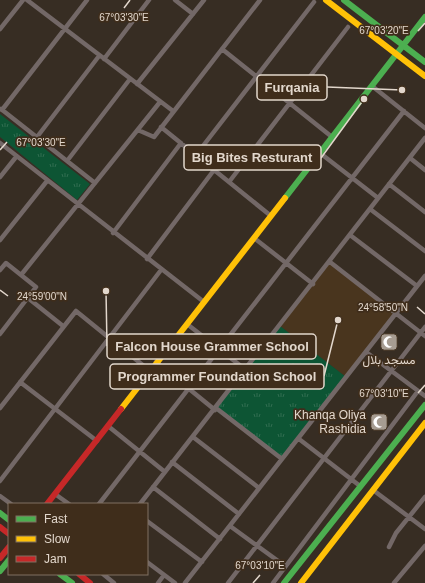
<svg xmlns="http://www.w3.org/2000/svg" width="425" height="583" font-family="Helvetica,Vazirmatn,sans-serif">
<defs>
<pattern id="park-tufts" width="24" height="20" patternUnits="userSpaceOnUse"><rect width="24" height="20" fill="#0d5534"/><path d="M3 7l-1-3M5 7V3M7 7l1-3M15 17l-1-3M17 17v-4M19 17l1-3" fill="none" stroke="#306d50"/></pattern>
</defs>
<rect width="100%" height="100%" fill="#372d23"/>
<path fill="#49351e" d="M 330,262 L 395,313 L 346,377 L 280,326 Z"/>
<path fill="url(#park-tufts)" d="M 0,114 L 90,184 L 77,200 L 0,137 Z
M 280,326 L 346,377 L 282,459 L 215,410 Z"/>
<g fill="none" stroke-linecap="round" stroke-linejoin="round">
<path stroke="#736867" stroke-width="4.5" d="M 27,0 L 173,111
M 175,0 L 193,14
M 0,29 L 23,0
M 222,49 L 332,137
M 104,59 L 149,0
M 137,84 L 204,0
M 372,86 L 425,128
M 1,109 L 95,183
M 2,110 L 87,0
M 161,127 L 271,216
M 138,130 L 154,137 L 260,0
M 37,137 L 99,56
M 0,143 L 204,302
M 320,153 L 378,198
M 196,155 L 314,2
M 410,158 L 425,170
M 67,161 L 130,79
M 0,177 L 16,157
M 229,182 L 348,27
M 389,184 L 425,212
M 370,209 L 425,251
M 113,233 L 181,143
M 350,235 L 417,286
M 254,238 L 313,284
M 0,240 L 47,181
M 147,259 L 214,170
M 330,262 L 425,336
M 0,270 L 6,263 L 36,287 L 0,334
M 21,275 L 160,102
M 28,298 L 63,326
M 187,324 L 246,370
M 366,352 L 425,396
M 156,362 L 215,410
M 20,382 L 97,441
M 0,408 L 76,311 L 150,371
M 216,408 L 282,459
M 108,426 L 165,472
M 193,437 L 259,488
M 299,439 L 360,486
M 172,462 L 239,514
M 0,481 L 161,270
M 153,487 L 220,539
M 373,490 L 425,529
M 55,494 L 69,504
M 0,496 L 11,504
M 99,504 L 404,111
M 140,504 L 425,138
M 147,521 L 202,562
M 230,526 L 285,566
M 389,547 L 396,533 L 425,497
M 147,562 L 175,583
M 103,574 L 114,583
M 158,583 L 164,575
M 185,583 L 425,276
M 228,583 L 425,327
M 273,583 L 418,391
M 394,583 L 425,546"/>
<path stroke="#4caf50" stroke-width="6" d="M 344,0 L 425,62
M 285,198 L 425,17
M 0,513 L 9,520
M 0,571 L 9,560
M 60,574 L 72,583
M 284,583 L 425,405"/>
<path stroke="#ffc107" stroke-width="6" d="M 326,0 L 425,76
M 121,409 L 285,198
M 301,583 L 425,423"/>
<path stroke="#c62828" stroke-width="6" d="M 47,504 L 121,409
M 0,527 L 9,534
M 0,558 L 9,547
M 79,574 L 90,583"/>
</g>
<path fill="none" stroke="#e2d7cc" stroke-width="1.5" d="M 124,8 L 130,0M 418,31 L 425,23M 0,150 L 7,142M 0,290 L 8,296M 417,307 L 425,314M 418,393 L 425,385M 253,583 L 260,575"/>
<defs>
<symbol id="mosque-square" viewBox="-11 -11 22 22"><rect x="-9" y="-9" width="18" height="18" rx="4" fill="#a69c91" stroke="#3f2d1b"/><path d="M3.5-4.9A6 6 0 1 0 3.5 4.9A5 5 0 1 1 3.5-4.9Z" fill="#fff"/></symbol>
</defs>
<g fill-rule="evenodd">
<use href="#mosque-square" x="379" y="332" width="20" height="20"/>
<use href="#mosque-square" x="369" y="412" width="20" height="20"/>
</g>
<g text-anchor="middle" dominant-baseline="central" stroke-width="3.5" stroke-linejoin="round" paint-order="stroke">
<g font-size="12" fill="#e2d7cc" stroke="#3f2d1b">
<text x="389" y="360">مسجد بلال</text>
<text x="366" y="415" text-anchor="end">Khanqa Oliya<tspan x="366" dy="14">Rashidia</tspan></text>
</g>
</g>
<g font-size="10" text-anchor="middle" fill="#e2d7cc" stroke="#3f2d1b" stroke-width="3.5" stroke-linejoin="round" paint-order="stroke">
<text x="124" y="21">67°03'30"E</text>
<text x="384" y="34">67°03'20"E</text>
<text x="41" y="146">67°03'30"E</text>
<text x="42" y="300">24°59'00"N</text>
<text x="383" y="311">24°58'50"N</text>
<text x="384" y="397">67°03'10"E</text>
<text x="260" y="569">67°03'10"E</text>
</g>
<path fill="none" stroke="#e2d7cc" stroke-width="1.5" d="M402 90L327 87M364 99L321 158M106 291L107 346M338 320L324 376"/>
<g fill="#e2d7cc" stroke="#3f2d1b" stroke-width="1.5">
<circle cx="402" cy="90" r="4"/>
<circle cx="364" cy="99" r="4"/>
<circle cx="106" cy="291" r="4"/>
<circle cx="338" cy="320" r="4"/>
</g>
<g fill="#3f2d1b" stroke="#e2d7cc" stroke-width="1.5">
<rect x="257" y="75" width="70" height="25" rx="4"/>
<rect x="184" y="145" width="137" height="25" rx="4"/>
<rect x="107" y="334" width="209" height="25" rx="4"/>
<rect x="110" y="364" width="214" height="25" rx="4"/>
</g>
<g font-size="13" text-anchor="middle" font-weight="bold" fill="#e2d7cc">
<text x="292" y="92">Furqania</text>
<text x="252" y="162">Big Bites Resturant</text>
<text x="212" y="351">Falcon House Grammer School</text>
<text x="217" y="381">Programmer Foundation School</text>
</g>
<rect x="8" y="503" width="140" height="72" fill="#3f2d1b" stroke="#807162"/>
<rect x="16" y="516" width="20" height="6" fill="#4caf50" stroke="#807162"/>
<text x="44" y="523" font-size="12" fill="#e2d7cc">Fast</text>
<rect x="16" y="536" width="20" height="6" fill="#ffc107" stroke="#807162"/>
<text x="44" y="543" font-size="12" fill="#e2d7cc">Slow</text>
<rect x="16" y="556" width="20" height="6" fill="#c62828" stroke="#807162"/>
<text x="44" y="563" font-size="12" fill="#e2d7cc">Jam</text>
</svg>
